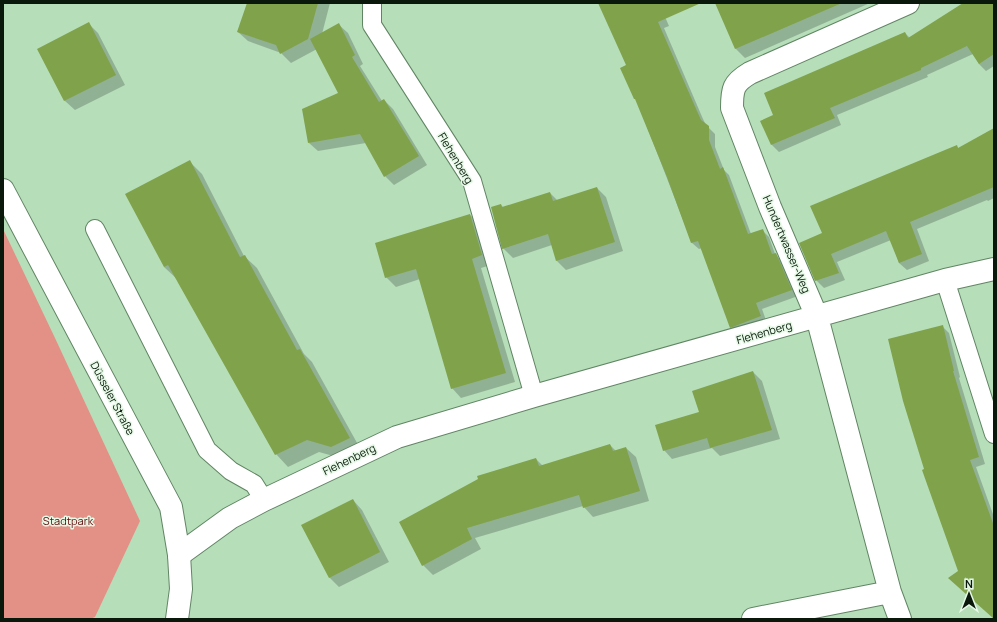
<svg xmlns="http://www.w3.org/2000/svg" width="997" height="622" font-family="Manrope,sans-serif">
<rect width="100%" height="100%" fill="#b6deb9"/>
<path fill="#e39086" d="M 3,229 L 55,338 L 140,521 L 95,617 L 90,619 L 3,619 Z"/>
<path fill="#0003" d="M 249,3 L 330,3 L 322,34 L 339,25 L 348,33 L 363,64 L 360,66 L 382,101 L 384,100 L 393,109 L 427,165 L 394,185 L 385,176 L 366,143 L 318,151 L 309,143 L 340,93 L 317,49 L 291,63 L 281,53 L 248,41 L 238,32 Z
M 612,3 L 659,3 L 669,26 L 664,28 L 703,119 L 706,125 L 715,134 L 715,147 L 724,170 L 729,175 L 751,234 L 762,230 L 769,237 L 775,254 L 782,261 L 798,296 L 762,309 L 767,323 L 737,334 L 731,327 L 702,248 L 699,249 L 692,243 L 637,101 Z
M 730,3 L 870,3 L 745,58 L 736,49 L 718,8 Z
M 966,3 L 994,3 L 994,66 L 986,71 L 979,64 L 973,54 L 927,75 L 928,77 L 837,115 L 841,125 L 779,152 L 772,145 L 775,116 L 905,33 L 910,38 Z
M 89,24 L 98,33 L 125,85 L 75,110 L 65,101 L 39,49 Z
M 994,129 L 994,198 L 988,201 L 987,200 L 917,229 L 929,261 L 907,270 L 899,263 L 891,240 L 837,262 L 845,280 L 824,288 L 816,280 L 823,234 L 956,146 L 959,149 Z
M 190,162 L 202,174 L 244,256 L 257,268 L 304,354 L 312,362 L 361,450 L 344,459 L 319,452 L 288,467 L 276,454 L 177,279 L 164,267 Z
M 597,188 L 606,197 L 623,251 L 566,270 L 557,261 L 552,245 L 513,258 L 503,248 L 501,205 L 504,208 L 550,193 L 558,201 Z
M 470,215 L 480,224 L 491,265 L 481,268 L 515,382 L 461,398 L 452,388 L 420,279 L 396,287 L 386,277 Z
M 942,326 L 949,333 L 960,377 L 959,378 L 985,464 L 976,467 L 994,517 L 994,619 L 960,572 L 925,470 Z
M 753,372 L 762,381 L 780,439 L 720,456 L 712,448 L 672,459 L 664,450 L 700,413 Z
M 610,445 L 616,451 L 626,448 L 636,457 L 649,501 L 593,517 L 583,506 L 475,538 L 481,549 L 433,575 L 423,565 L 536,459 L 543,466 Z
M 353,500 L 362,510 L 389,562 L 339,587 L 329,577 Z"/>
<path fill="#80a24b" d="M 247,3 L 318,3 L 308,39 L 280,54 L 276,45 L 237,32 Z
M 598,3 L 701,3 L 658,22 L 697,111 L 701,120 L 709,126 L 709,140 L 720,169 L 723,167 L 748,234 L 763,229 L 772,254 L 776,253 L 792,290 L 756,303 L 761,316 L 730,328 L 698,241 L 691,243 L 667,177 L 635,99 L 634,99 L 620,68 L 626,65 Z
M 715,3 L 842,3 L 735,49 Z
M 963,3 L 994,3 L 994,54 L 979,64 L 967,46 L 921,68 L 921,70 L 830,108 L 835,118 L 771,145 L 760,121 L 773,115 L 764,93 L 905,32 L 908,38 Z
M 89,22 L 116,75 L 64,101 L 37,49 Z
M 339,23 L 355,55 L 352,57 L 379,102 L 384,99 L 419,156 L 384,177 L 360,134 L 308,143 L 302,109 L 338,93 L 310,39 Z
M 994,128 L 994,187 L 910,222 L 922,254 L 899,263 L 886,231 L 831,254 L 839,273 L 815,281 L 799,243 L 822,233 L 810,206 L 957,145 L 958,148 Z
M 190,160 L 240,257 L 245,255 L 297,350 L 300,349 L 350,438 L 331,447 L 307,440 L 275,455 L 168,265 L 164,267 L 125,194 Z
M 597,187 L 615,242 L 556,261 L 548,234 L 502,249 L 491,207 L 501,204 L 502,207 L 550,192 L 553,201 Z
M 470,214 L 482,255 L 472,259 L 506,373 L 451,389 L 416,269 L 385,278 L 375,243 Z
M 943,325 L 954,371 L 953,371 L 979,457 L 970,460 L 994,526 L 994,619 L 948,578 L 958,571 L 922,470 L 924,469 L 903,401 L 888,339 Z
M 753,371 L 772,430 L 710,448 L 707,438 L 663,451 L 655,425 L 699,412 L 692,391 Z
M 610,444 L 613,451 L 626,447 L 640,491 L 583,508 L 579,495 L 467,528 L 472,539 L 422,566 L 399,522 L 478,479 L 477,476 L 536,458 L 539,466 Z
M 353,499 L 380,552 L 329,578 L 301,525 Z"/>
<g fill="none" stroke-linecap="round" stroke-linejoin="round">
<defs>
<path id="lane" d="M 372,3 L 372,25 L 472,181 L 534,396
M 95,229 L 207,450 L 231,471 L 254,484 L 264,500
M 945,280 L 994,434"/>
<path id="street" d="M 179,555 L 230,518 L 264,500 L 397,437 L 534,396 L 945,280 L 994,269
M 890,592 L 900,619
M 753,619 L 890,592 L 817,317 L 770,207 L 732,108 C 732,89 733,83 750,73 L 908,3"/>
<path id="secondary" d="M 3,190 L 171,507 L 179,555 L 181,589 L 177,619"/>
</defs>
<use href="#lane" stroke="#608563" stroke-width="20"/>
<use href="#street" stroke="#608563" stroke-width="24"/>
<use href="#secondary" stroke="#608563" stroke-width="24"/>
<use href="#lane" stroke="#fff" stroke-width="18"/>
<use href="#street" stroke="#fff" stroke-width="22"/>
<use href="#secondary" stroke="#fff" stroke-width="22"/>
</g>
<g text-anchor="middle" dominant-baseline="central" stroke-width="3" stroke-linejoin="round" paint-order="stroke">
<g font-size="11" fill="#09180b" stroke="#e5f9e6">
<text transform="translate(456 158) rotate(59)">Flehenberg</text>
<text transform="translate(787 244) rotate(67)">Hundertwasser-Weg</text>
<text transform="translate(764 332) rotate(-16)">Flehenberg</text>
<text transform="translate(113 398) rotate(62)">Düsseler Straße</text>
<text transform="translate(349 459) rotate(-26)">Flehenberg</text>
</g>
<g font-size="11" fill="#63090a" stroke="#e5f9e6">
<text x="68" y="520">Stadtpark</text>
</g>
</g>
<rect width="997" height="622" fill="none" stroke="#09180b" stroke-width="8"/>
<g transform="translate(969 594)" stroke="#e5f9e6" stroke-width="3" paint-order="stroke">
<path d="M0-3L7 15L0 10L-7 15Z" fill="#09180b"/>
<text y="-6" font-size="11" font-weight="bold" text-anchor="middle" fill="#09180b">N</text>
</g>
</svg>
